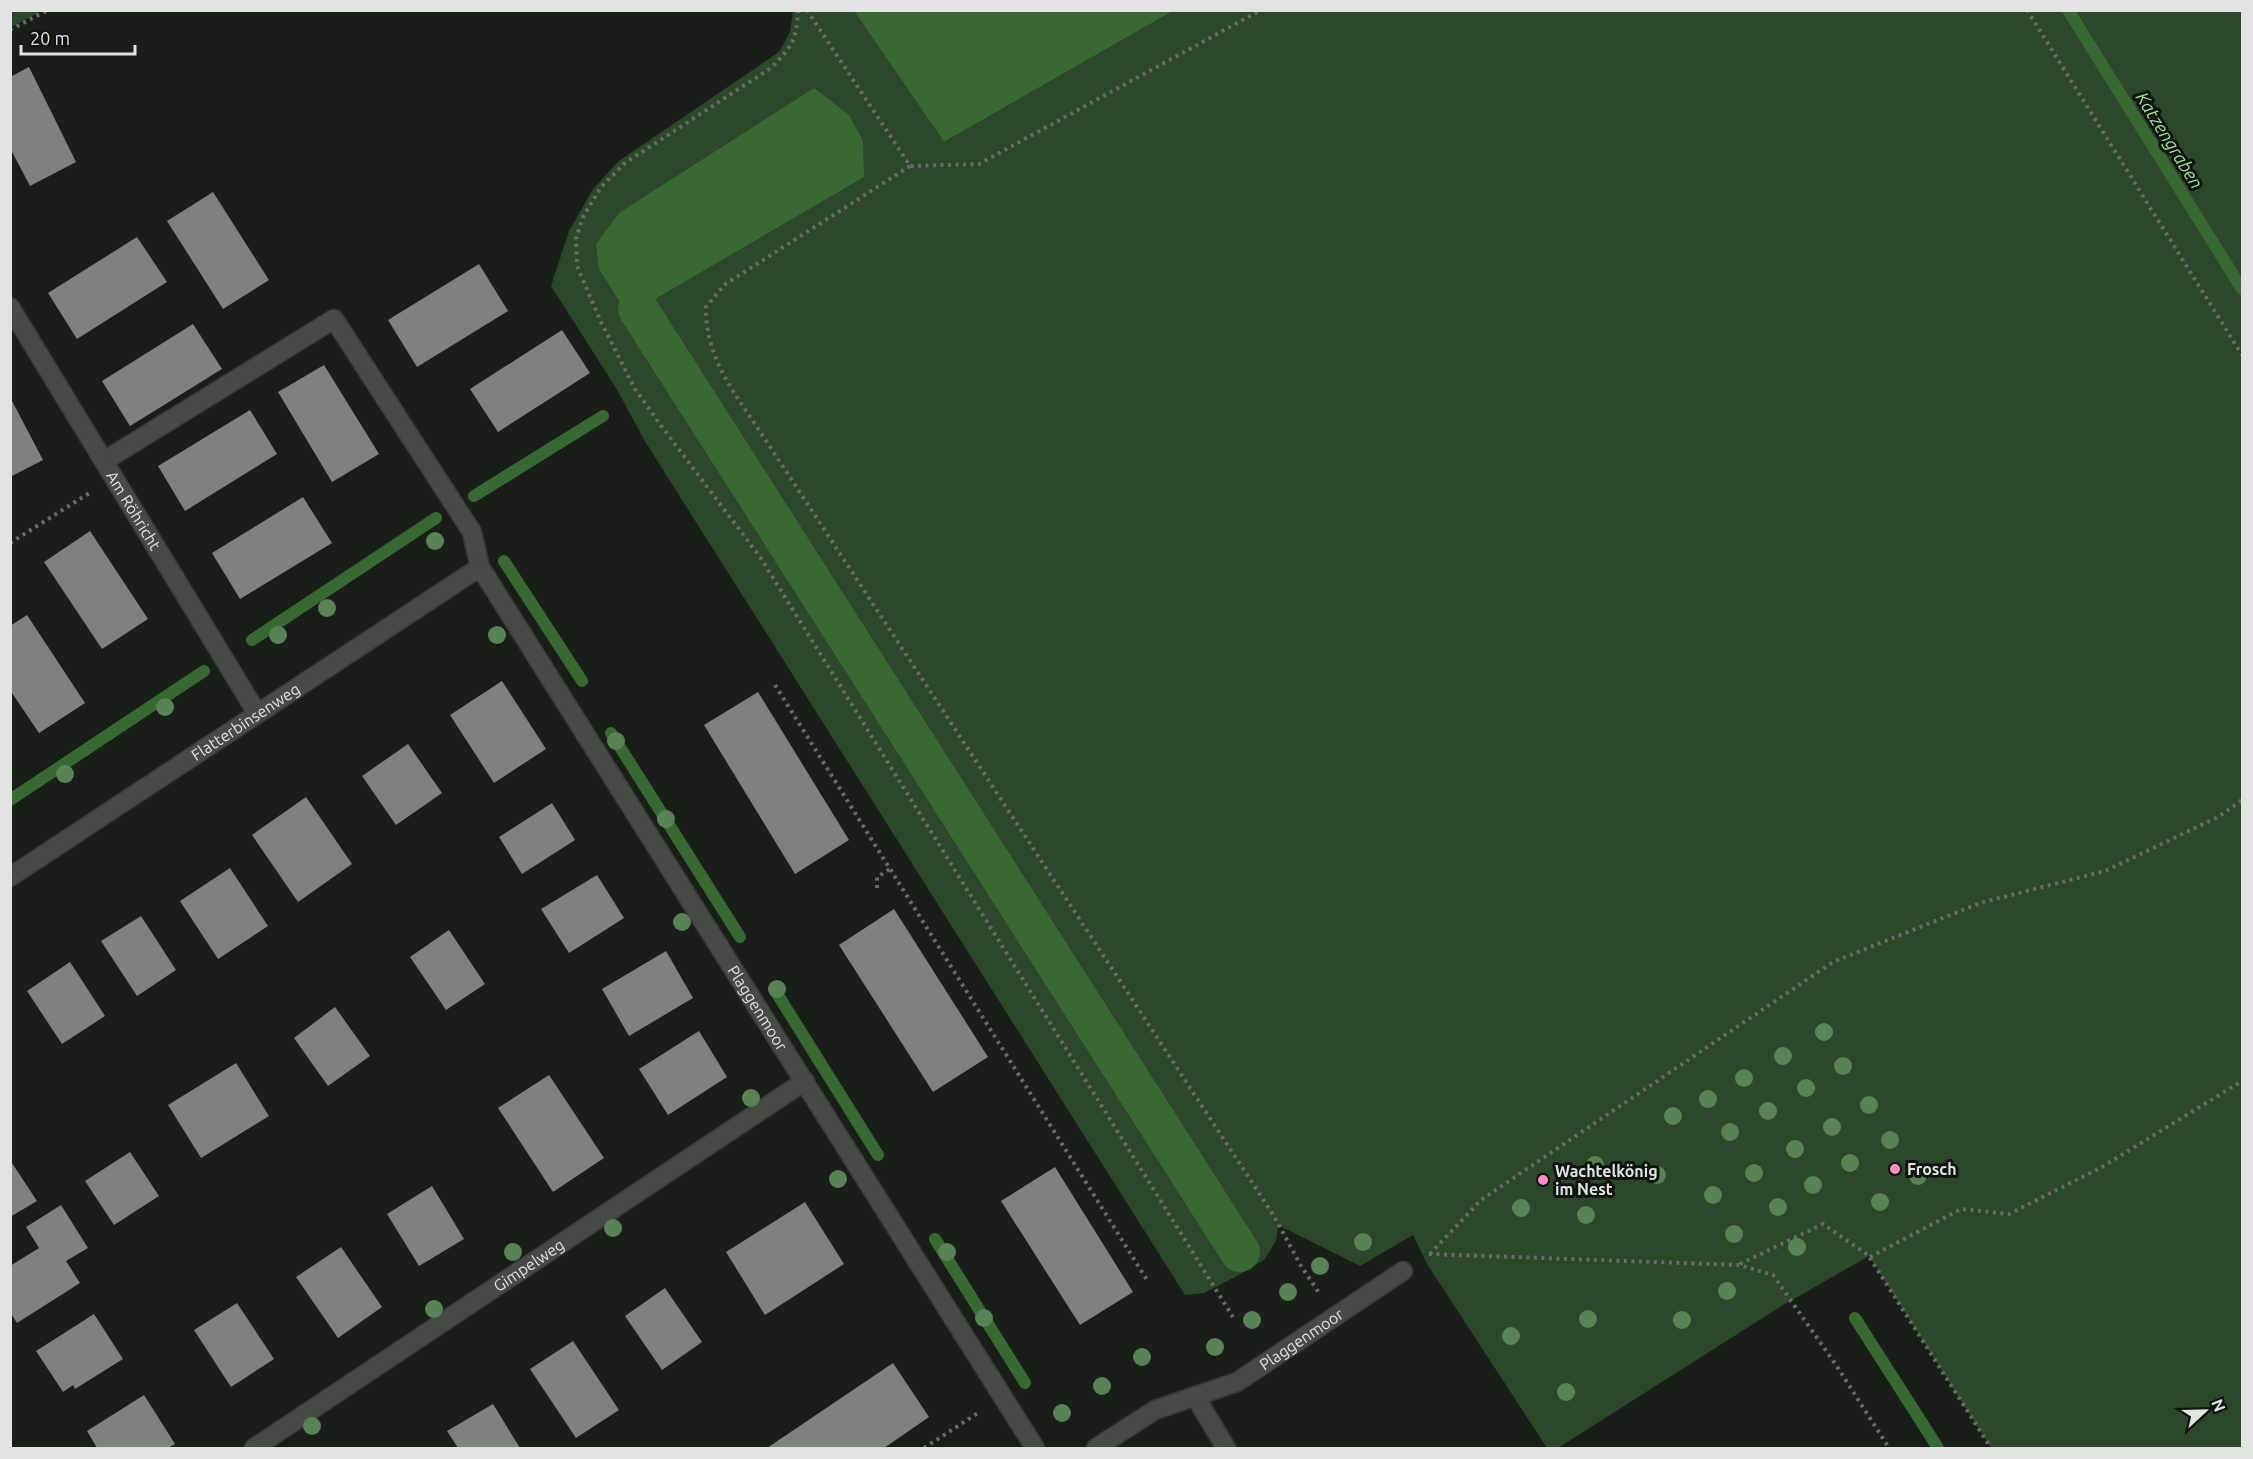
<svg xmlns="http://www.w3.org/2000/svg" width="2253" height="1459" font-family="Ubuntu,sans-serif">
<rect width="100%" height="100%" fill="#191e19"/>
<path fill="#2c4729" d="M 11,10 L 42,10 L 42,11 L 11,27 Z
M 793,11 L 854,11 L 944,142 L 1173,11 L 2242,11 L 2242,1448 L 1991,1448 L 1869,1256 L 1780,1307 L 1558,1448 L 1547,1448 L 1427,1264 L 1413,1235 L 1360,1266 L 1278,1225 L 1276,1241 L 1264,1260 L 1237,1276 L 1204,1293 L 1185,1295 L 646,443 L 616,388 L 551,286 L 569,231 L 593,189 L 619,161 L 779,52 L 790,32 Z"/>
<path fill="#396835" d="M 854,11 L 1173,11 L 944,142 Z
M 814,88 L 849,115 L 863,141 L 864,177 L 638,309 L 619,301 L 599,269 L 596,244 L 619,213 Z"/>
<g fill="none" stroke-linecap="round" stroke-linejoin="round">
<path stroke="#396835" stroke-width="12" d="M 2068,10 L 2242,289
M 474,496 L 603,416
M 504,561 L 582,681
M 252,640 L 436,518
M 611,733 L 740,937
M 10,800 L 204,671
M 776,992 L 878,1155
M 935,1239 L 1025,1383
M 1855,1318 L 1938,1448"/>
<path stroke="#396835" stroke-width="40" d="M 638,309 L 1240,1252"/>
</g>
<path fill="#7d837c" d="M 29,67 L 76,162 L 30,186 L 10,148 L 10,77 Z
M 213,192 L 269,280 L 223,309 L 167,221 Z
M 137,237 L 167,282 L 77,339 L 48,293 Z
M 479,264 L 508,311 L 417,367 L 388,320 Z
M 193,324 L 222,369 L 130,426 L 102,381 Z
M 562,330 L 590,373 L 498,432 L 470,389 Z
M 324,365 L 379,454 L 332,482 L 278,392 Z
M 10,397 L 43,460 L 10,477 Z
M 250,410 L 277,454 L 185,511 L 158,466 Z
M 303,497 L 332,543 L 240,599 L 212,553 Z
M 90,531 L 148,619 L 102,649 L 44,562 Z
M 27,615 L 85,703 L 39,733 L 10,690 L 10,626 Z
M 502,681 L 546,749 L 494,783 L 450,715 Z
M 758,692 L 849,840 L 795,874 L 704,725 Z
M 408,744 L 442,793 L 396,825 L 362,776 Z
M 306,797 L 352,864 L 298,902 L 252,835 Z
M 552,803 L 575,840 L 522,874 L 499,837 Z
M 230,868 L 268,926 L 218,959 L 180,901 Z
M 597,875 L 624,918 L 569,953 L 541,909 Z
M 894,909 L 988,1057 L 933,1092 L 839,945 Z
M 141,916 L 176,970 L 137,996 L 101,941 Z
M 449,930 L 485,984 L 446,1010 L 410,957 Z
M 666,951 L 693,998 L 629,1036 L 602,989 Z
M 70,962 L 105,1016 L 62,1044 L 27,991 Z
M 335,1007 L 370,1056 L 328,1086 L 294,1038 Z
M 699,1031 L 727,1077 L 668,1115 L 639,1069 Z
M 236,1063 L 269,1116 L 201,1158 L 168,1105 Z
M 549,1075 L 604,1158 L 553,1192 L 498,1108 Z
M 130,1152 L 159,1196 L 114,1225 L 85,1181 Z
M 10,1160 L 37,1201 L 10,1217 Z
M 1055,1167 L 1133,1292 L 1080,1325 L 1001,1201 Z
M 432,1186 L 464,1239 L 419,1266 L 387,1214 Z
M 805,1202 L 844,1264 L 765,1315 L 726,1252 Z
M 61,1205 L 88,1248 L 66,1261 L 80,1283 L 17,1323 L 10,1312 L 10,1266 L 39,1248 L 26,1227 Z
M 341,1247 L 382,1307 L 338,1338 L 296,1277 Z
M 665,1288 L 702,1342 L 662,1370 L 625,1316 Z
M 237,1303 L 274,1359 L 231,1387 L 194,1330 Z
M 94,1314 L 123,1359 L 75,1389 L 73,1385 L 63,1392 L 36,1351 Z
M 573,1341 L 619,1410 L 576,1438 L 530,1369 Z
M 893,1363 L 929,1417 L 887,1446 L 883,1448 L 767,1448 Z
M 144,1395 L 175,1444 L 168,1448 L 97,1448 L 87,1431 Z
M 493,1404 L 520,1448 L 458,1448 L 447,1431 Z"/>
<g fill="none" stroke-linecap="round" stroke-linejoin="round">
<defs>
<path id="lane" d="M 104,461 L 334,319 L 472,532 L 480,567"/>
<g id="street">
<path id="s1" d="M 10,307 L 257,713"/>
<path id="s2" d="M 10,877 L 480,567 L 1035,1448"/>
<path d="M 1195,1396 L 1226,1448"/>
<path id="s3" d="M 254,1448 L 805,1081"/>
<path id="s4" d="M 1096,1448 L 1155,1410 L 1237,1382 L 1403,1271"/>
</g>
</defs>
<use href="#lane" stroke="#353835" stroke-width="21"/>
<use href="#street" stroke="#353835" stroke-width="21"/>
<path stroke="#676c67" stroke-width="4" stroke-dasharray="3 4.5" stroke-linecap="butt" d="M 798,10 C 797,40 791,48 771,68 L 625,163 L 601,187 L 583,217 L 576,239 L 577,266 L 601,322 L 635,389 L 662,427 L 760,557 L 1233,1317
M 807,10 L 910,166 L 979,164 L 1261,10
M 2027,10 L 2242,355
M 10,30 L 48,10
M 910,166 L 724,285 L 706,307 C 705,356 733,391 759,430 L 1274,1216 L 1301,1266 L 1319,1293
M 10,543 L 91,492
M 775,685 L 1147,1280
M 877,888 L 877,877 L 890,869
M 1429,1254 L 1739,1265 L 1773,1275 L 1836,1365 L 1889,1448
M 1430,1254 L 1481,1200 L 1833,962 L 1980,903 L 2105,871 L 2218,817 L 2242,800
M 1870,1257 L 1961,1209 L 2009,1214 L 2102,1167 L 2242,1081
M 1740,1264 L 1823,1224 L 1868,1255 L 1991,1448
M 924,1448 L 978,1413"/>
<use href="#lane" stroke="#464b45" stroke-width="18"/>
<use href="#street" stroke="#464b45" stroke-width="18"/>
</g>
<g fill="#5a8256">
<circle cx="435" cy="541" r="9"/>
<circle cx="327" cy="608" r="9"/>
<circle cx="278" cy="635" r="9"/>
<circle cx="497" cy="635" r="9"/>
<circle cx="165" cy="707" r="9"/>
<circle cx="616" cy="741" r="9"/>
<circle cx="65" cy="774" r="9"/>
<circle cx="666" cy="819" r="9"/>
<circle cx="682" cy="922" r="9"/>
<circle cx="777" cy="989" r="9"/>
<circle cx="1824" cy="1032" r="9"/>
<circle cx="1783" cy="1056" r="9"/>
<circle cx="1843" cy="1066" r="9"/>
<circle cx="1744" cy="1078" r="9"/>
<circle cx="1806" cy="1088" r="9"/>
<circle cx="751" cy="1098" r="9"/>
<circle cx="1708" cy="1099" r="9"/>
<circle cx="1869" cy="1105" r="9"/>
<circle cx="1768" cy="1111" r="9"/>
<circle cx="1673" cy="1116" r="9"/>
<circle cx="1832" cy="1127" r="9"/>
<circle cx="1730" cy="1132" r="9"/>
<circle cx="1890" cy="1140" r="9"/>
<circle cx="1795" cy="1149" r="9"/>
<circle cx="1850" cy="1163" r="9"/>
<circle cx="1595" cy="1165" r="9"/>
<circle cx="1754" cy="1173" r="9"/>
<circle cx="1657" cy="1175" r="9"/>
<circle cx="1918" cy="1176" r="9"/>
<circle cx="838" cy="1179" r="9"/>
<circle cx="1813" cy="1185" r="9"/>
<circle cx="1713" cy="1195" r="9"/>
<circle cx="1880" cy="1202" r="9"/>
<circle cx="1778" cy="1207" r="9"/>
<circle cx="1521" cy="1208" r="9"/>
<circle cx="1586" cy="1215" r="9"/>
<circle cx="613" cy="1228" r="9"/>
<circle cx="1734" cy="1234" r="9"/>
<circle cx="1363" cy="1242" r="9"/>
<circle cx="1797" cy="1247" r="9"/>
<circle cx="513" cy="1252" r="9"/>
<circle cx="947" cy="1252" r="9"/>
<circle cx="1320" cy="1266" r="9"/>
<circle cx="1727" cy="1291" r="9"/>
<circle cx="1288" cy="1292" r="9"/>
<circle cx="434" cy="1309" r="9"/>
<circle cx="984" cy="1318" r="9"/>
<circle cx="1588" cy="1319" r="9"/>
<circle cx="1252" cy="1320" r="9"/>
<circle cx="1682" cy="1320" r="9"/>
<circle cx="1511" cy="1336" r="9"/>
<circle cx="1215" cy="1347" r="9"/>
<circle cx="1142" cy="1357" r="9"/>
<circle cx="1102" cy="1386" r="9"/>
<circle cx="1566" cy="1392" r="9"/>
<circle cx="1062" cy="1413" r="9"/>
<circle cx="312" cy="1426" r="9"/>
</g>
<g fill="#fc8fc1" stroke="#101410" stroke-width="2">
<circle cx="1895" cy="1169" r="6"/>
<circle cx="1543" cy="1180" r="6"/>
</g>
<g text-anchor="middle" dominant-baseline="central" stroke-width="6" stroke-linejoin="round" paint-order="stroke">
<g font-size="16" fill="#e1e4e1" stroke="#101410">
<text stroke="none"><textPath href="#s1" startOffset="238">Am Röhricht</textPath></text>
<text stroke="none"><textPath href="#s2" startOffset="282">Flatterbinsenweg</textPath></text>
<text stroke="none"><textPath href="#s2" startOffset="1084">Plaggenmoor</textPath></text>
<text stroke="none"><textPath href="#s3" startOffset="330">Gimpelweg</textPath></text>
<text stroke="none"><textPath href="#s4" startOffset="234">Plaggenmoor</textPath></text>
</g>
<g font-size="16" font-weight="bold" fill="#e1e4e1" stroke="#101410" text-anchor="start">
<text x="1907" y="1169">Frosch</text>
<text x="1555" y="1171">Wachtelkönig<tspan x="1555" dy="18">im Nest</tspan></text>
</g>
<g font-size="18" font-style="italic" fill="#9fe498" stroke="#101410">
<text transform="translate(2170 140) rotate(58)">Katzengraben</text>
</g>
</g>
<rect width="2253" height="1459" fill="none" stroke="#e1e4e1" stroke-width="24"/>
<g transform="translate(2205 1411) rotate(68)" stroke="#101410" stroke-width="4.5" paint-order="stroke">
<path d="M0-4.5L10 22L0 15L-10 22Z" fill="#e1e4e1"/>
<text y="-9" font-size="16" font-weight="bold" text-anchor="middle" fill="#e1e4e1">N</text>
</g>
<path d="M21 45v9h114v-9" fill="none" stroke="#e1e4e1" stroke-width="3"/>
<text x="30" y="45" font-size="18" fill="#e1e4e1" stroke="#101410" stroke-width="4.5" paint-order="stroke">20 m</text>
</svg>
